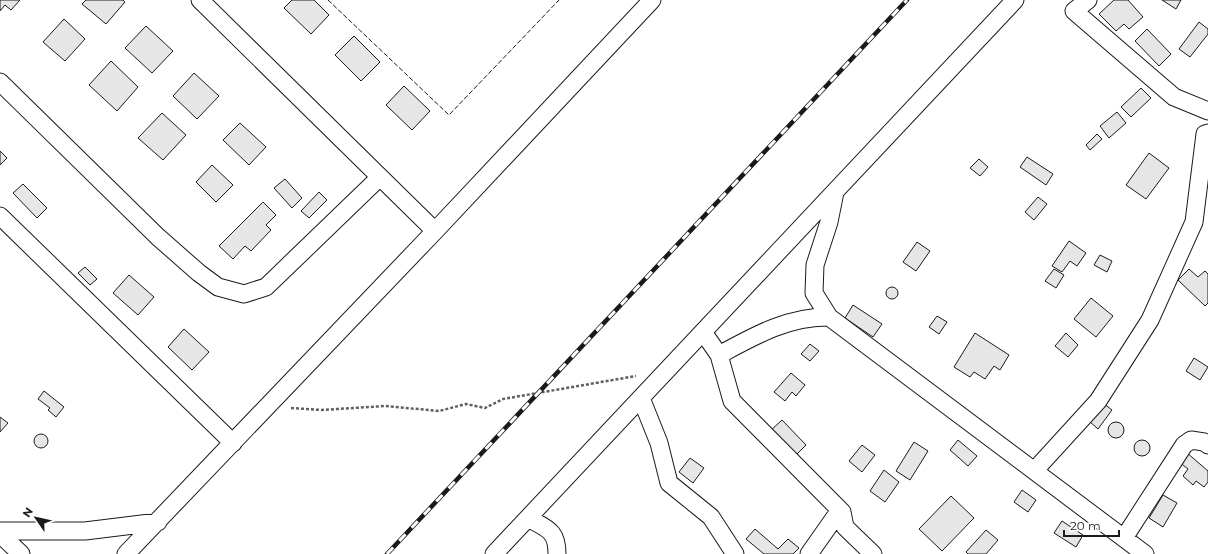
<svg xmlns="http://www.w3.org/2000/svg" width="1208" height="554" font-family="Montserrat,sans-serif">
<rect width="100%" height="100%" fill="#fff"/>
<path fill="#e6e6e6" stroke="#1a1a1a" d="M 0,0 L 20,0 L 11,10 L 5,5 L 0,11 Z
M 86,0 L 123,0 L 125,2 L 106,24 L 82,4 Z
M 292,0 L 314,0 L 329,15 L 311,34 L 284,8 Z
M 1114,0 L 1128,0 L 1143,17 L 1129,29 L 1124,24 L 1116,31 L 1099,14 Z
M 1162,0 L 1181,0 L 1176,9 Z
M 64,19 L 85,39 L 65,61 L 43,42 Z
M 1199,22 L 1208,29 L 1208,34 L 1190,57 L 1179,49 Z
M 146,26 L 173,51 L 152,73 L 125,48 Z
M 1147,29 L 1171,54 L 1159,66 L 1135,41 Z
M 354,36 L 380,62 L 361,81 L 335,55 Z
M 111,61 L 138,87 L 117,111 L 89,85 Z
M 194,73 L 219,96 L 197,119 L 173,96 Z
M 404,86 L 430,111 L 412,130 L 386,105 Z
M 1141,88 L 1151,98 L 1131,117 L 1121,107 Z
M 1117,112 L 1126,123 L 1109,138 L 1100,126 Z
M 162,113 L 186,135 L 163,160 L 138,138 Z
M 240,123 L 266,147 L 249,165 L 223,140 Z
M 1097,134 L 1102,139 L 1090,150 L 1086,145 Z
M 0,151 L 7,158 L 0,165 Z
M 1149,153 L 1169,168 L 1146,199 L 1126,185 Z
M 1027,157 L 1053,174 L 1046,185 L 1020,167 Z
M 979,159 L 988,167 L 980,176 L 970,168 Z
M 212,165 L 233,185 L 216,202 L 196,182 Z
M 285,179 L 302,198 L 292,208 L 274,188 Z
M 23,184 L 47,208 L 37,218 L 13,193 Z
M 319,192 L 327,200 L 309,218 L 301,211 Z
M 1038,197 L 1047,204 L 1034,220 L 1025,212 Z
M 263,202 L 276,215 L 266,225 L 271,230 L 251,251 L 245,246 L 233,259 L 219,246 Z
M 1069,241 L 1086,253 L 1077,266 L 1070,261 L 1062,272 L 1052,266 Z
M 917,242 L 930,251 L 916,271 L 903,262 Z
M 1100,255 L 1112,261 L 1107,272 L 1094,265 Z
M 85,267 L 97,279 L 90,285 L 78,273 Z
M 1054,269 L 1064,275 L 1056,288 L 1045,281 Z
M 1189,269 L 1198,277 L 1205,271 L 1208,274 L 1208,303 L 1205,306 L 1178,280 Z
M 129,275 L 154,297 L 138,315 L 113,293 Z
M886 293a6 6 0 1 1 12 0a6 6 0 1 1-12 0Z
M 1091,298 L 1113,316 L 1096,337 L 1074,319 Z
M 853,305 L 882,324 L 873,337 L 845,318 Z
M 937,316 L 947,322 L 939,334 L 929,327 Z
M 184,329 L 209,352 L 192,370 L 168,347 Z
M 975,333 L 1009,355 L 1000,370 L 994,366 L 985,379 L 974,372 L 970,377 L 954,367 Z
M 1066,333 L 1078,345 L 1068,357 L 1055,346 Z
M 810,344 L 819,351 L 810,361 L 801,354 Z
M 1194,358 L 1208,367 L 1200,380 L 1186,371 Z
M 791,373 L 805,385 L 796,396 L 792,392 L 785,401 L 774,392 Z
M 44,391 L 64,407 L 56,417 L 48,410 L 50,408 L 38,399 Z
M 1103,403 L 1112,410 L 1098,429 L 1089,421 Z
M 0,417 L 8,423 L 0,432 Z
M 782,420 L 806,445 L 793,458 L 769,432 Z
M1108 430a8 8 0 1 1 16 0a8 8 0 1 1-16 0Z
M34 441a7 7 0 1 1 14 0a7 7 0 1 1-14 0Z
M1134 448a8 8 0 1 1 16 0a8 8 0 1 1-16 0Z
M 958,440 L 977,456 L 968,466 L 950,450 Z
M 914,442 L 928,451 L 910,480 L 896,471 Z
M 862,445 L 875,455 L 862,472 L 849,461 Z
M 1186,452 L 1208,471 L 1208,482 L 1204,487 L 1196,481 L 1193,485 L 1183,476 L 1188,469 L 1178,461 Z
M 690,458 L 704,468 L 693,483 L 679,472 Z
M 884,470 L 899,482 L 885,502 L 870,491 Z
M 1022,490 L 1036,500 L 1028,512 L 1014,502 Z
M 1163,495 L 1177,503 L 1163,527 L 1149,518 Z
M 951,496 L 974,518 L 942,551 L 919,529 Z
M 1062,521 L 1083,535 L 1076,547 L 1054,533 Z
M 755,529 L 778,549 L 788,539 L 799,548 L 793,554 L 764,554 L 746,539 Z
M 986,530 L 998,540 L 986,554 L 968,554 L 966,552 Z"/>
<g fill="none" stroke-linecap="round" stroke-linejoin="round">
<defs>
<path id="street" d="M 200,0 L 435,231
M 1088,0 L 1074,11 L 1174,97 L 1208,111
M 0,82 L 158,237 L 199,273 L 218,287 L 244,294 L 266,287 L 380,177
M 0,216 L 233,443
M 829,317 L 814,293 L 815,265 L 829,222 L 835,192
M 703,332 L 719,355 L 732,401 L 842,512
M 719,355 C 754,336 789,316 829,317 L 1145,554
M 641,398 L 659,443 L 669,483 L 711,517 L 735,554
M 1035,470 L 1098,401 L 1150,320 L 1194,222 L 1205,134 L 1208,133
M 528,518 C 547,529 557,530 557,554
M 0,531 L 85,531 L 158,522
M 0,534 L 21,554
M 1124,538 L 1184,445 L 1191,440 L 1204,442 L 1208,445
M 126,554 L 435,231 L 652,0
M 494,554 L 1015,0
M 809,554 L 835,517 L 842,512 L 845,527 L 873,554"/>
</defs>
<use href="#street" stroke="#1a1a1a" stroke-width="19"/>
<path stroke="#5f5f5f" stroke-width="2.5" stroke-dasharray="3 2" stroke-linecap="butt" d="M 291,408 L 321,410 L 385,406 L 439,411 L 466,404 L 485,408 L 503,399 L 636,376"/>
<use href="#street" stroke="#fff" stroke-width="17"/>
<defs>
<path id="rail" d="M 387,554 L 907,0"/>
</defs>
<use href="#rail" stroke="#1a1a1a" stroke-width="4.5"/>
<use href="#rail" stroke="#fff" stroke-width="3" stroke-dasharray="9" stroke-linecap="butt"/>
<path stroke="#1a1a1a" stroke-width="1" stroke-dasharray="5 2" stroke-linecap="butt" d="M 328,0 L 449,115 L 559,0"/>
</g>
<g transform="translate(36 518) rotate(304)" stroke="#ffffff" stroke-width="3" paint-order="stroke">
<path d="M0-3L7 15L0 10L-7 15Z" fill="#1a1a1a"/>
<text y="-6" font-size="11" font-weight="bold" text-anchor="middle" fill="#1a1a1a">N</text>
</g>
<path d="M1064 530v6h55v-6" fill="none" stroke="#1a1a1a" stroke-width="2"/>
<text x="1070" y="530" font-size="12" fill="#1a1a1a" stroke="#ffffff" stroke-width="3" paint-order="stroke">20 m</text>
</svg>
